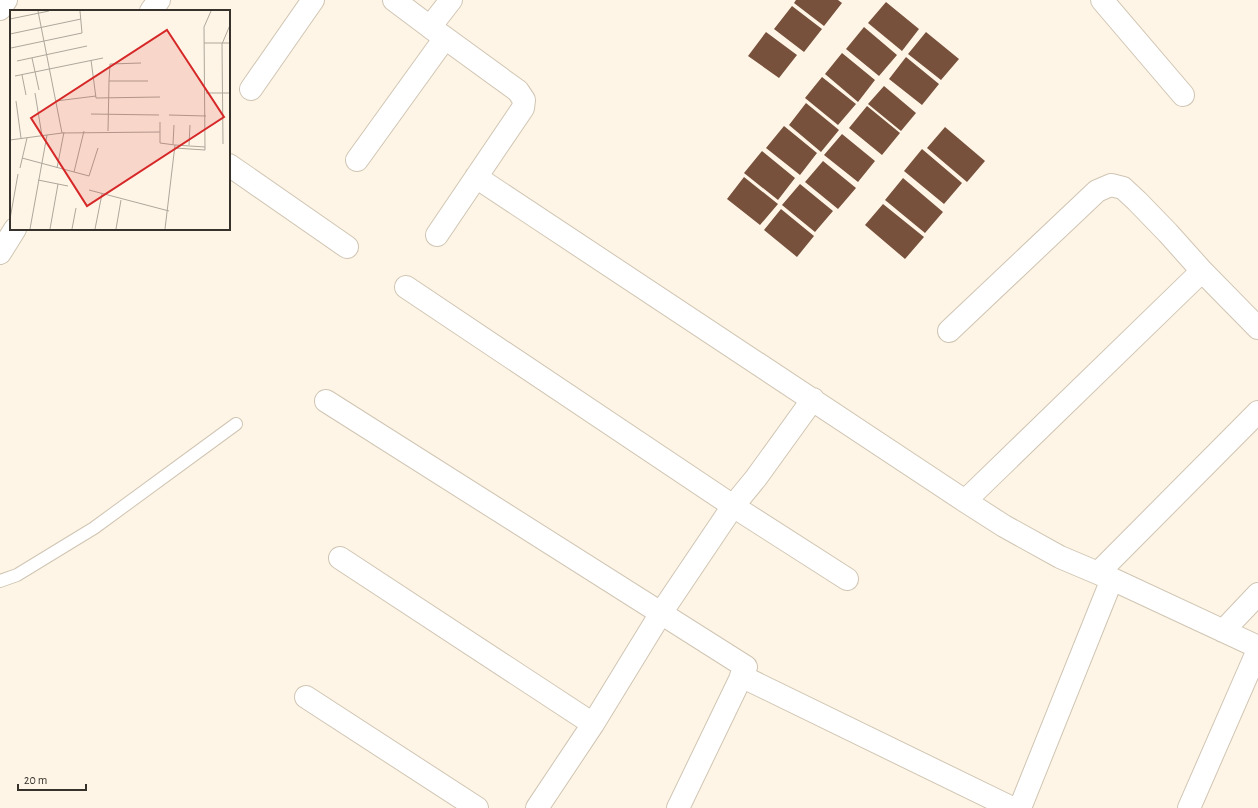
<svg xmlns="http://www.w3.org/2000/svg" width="1258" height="808" font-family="'Alegreya Sans',sans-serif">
<rect width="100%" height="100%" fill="#fef5e6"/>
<path fill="#77513c" d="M 796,0 L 838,0 L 842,3 L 824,26 L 794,3 Z
M 886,2 L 919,29 L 902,51 L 868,23 Z
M 792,6 L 822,29 L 804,52 L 774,29 Z
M 864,27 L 897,55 L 879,76 L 846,49 Z
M 766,32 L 797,55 L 779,78 L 748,56 Z
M 926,32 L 959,59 L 941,80 L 908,54 Z
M 842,53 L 875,80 L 858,102 L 825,74 Z
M 906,57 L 939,84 L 922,105 L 889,79 Z
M 822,77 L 856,104 L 838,125 L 805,98 Z
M 884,86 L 916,113 L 901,131 L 868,104 Z
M 806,103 L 839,130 L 821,152 L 789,125 Z
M 867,106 L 900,133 L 882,155 L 849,128 Z
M 784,126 L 817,153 L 800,175 L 766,148 Z
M 945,127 L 985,161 L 967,182 L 927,148 Z
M 842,134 L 875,161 L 858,182 L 824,155 Z
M 922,149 L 962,183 L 944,204 L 904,171 Z
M 762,151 L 795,178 L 778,200 L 744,173 Z
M 823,161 L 856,188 L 838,209 L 805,182 Z
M 744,177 L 778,204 L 760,225 L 727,199 Z
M 903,178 L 943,212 L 925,233 L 885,200 Z
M 800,184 L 833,211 L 815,232 L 782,205 Z
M 883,204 L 924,237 L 905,259 L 865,225 Z
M 781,209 L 814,236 L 797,257 L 764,230 Z"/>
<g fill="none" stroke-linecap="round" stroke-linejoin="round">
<defs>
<path id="lane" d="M 0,581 L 17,575 L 94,528 L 236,424"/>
<path id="street" d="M 394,0 L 430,27 L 451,0
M 1102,0 L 1183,95
M 0,9 L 6,0
M 151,11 L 159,0
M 430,27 L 518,91 L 524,100 L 523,108 L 437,235
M 251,89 L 313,0
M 357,160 L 445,38
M 229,165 L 347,247
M 476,177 L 965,501 L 1004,526 L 1060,557 L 1112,579
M 0,253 L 15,229
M 406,287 L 733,506 L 847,579
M 949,331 L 1097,191 L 1111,185 L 1123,188 L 1137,201 L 1168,233 L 1202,271 L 1258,328
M 326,401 L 746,667 L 678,808
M 965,501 L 1202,271
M 340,558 L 593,724 L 661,613 L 733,506 L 756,478 L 813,399
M 1098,573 L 1258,412
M 1223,631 L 1258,594
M 741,676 L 1012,808
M 306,697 L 477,808
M 537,808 L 593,724
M 1020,808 L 1112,579 L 1258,647
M 1189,808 L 1258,650"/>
</defs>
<use href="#lane" stroke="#d0c5b3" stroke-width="14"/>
<use href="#street" stroke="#d0c5b3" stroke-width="24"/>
<use href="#lane" stroke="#fff" stroke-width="12"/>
<use href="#street" stroke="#fff" stroke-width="22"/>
</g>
<g transform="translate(10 10)">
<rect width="220" height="220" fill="#fef5e6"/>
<path fill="none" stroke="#aea79b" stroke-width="1" d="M 0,9 L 39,1M 0,24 L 71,9M 194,33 L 220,33M 1,38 L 72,23 L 70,1M 22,48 L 29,80M 81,50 L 86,88 L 150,87M 7,51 L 77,36M 12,65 L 16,85M 5,66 L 93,48M 99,71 L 100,54 L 131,53M 25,83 L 32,126M 196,83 L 220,83M 6,91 L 11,128M 46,91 L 86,86M 81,104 L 149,105M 159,105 L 196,106M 150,112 L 150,133 L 165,135M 98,121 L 99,71 L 138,71M 52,123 L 150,122M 0,130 L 52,123 L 28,1M 163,134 L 164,115M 213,134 L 212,34 L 220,15M 179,135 L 180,115M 165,138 L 195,140 L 194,17 L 201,1M 12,148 L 79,166 L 88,138M 10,158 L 17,128M 47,158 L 54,122M 64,162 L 74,121M 28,170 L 58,176M 79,180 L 159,201M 0,209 L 8,164M 20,219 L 37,125M 40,219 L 48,174M 62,219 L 66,198M 85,219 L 92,184M 106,219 L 111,190M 155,219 L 165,135 L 195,137"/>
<path fill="#d62828" fill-opacity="0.15" stroke="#d62828" stroke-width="2" d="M 157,20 L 214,107 L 77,196 L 21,108 Z"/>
<rect width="220" height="220" fill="none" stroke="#36322b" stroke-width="2"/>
</g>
<path d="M18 784v6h68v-6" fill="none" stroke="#36322b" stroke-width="2"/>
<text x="24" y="784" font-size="12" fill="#36322b" stroke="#fef5e6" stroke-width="3" paint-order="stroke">20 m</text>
</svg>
